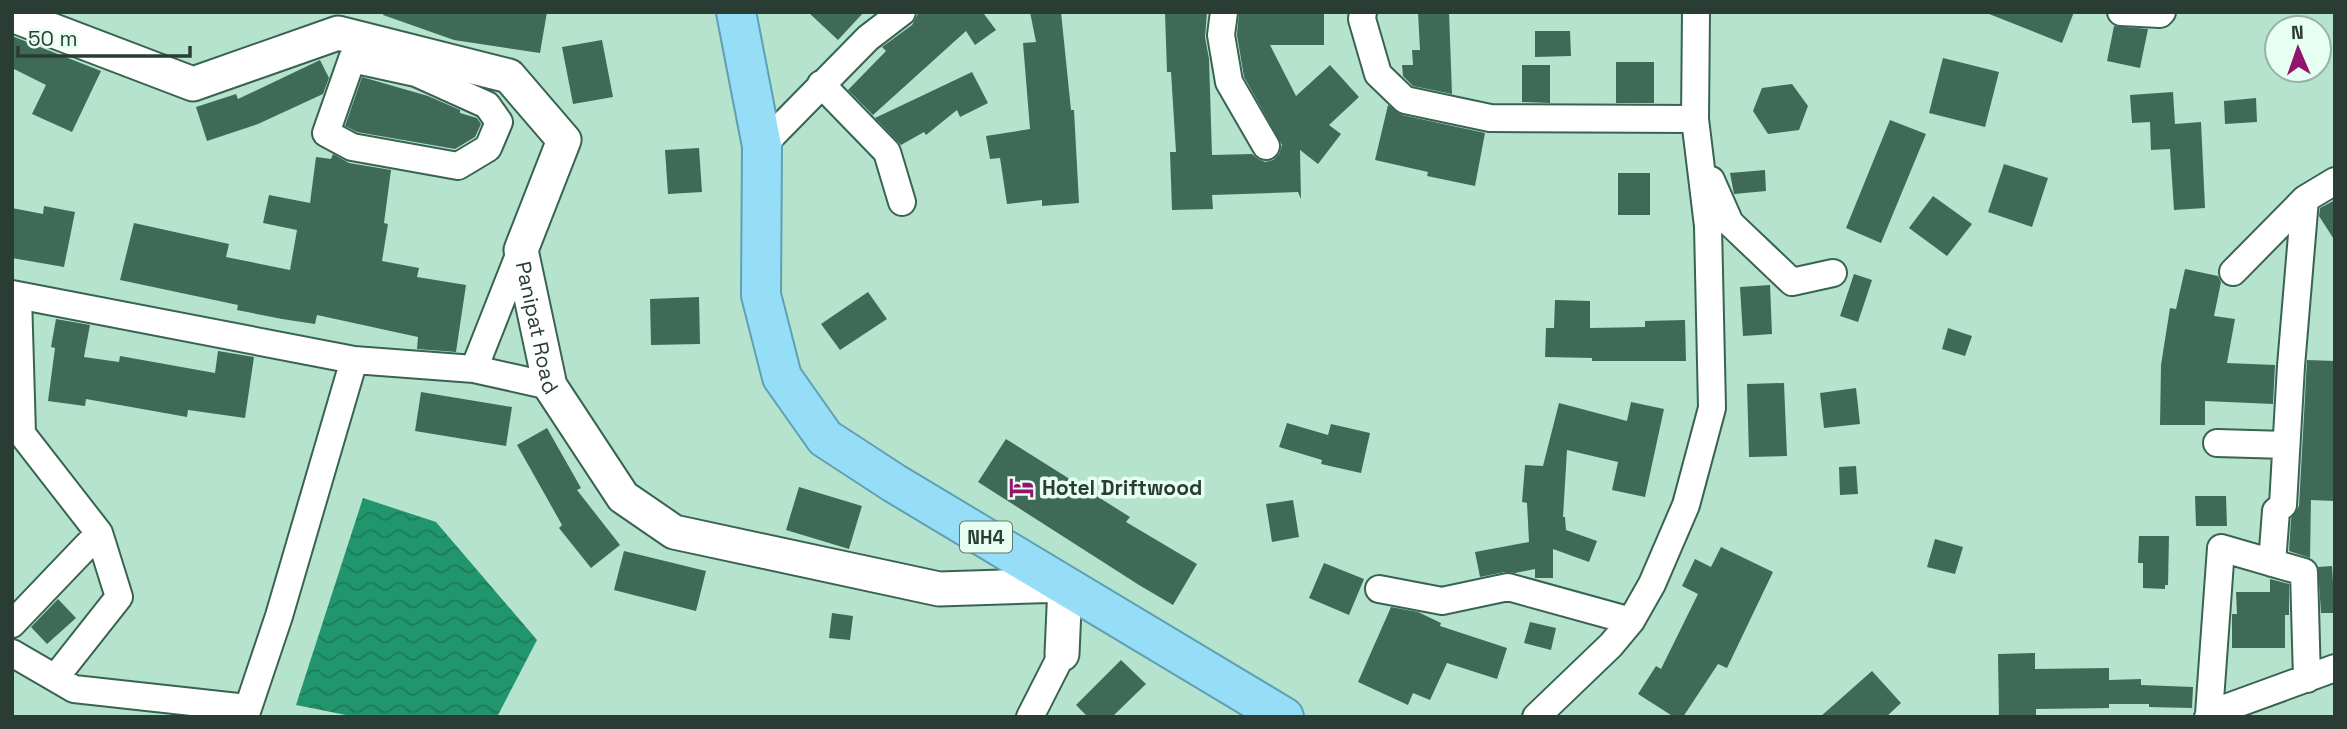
<svg xmlns="http://www.w3.org/2000/svg" width="2347" height="729" font-family="'Space Grotesk',sans-serif">
<defs>
<pattern id="water-waves" width="16" height="10" patternUnits="userSpaceOnUse" patternTransform="scale(1.75)"><rect width="16" height="10" fill="#21956d"/><path d="M0 5q4-4 8 0t8 0" fill="none" stroke="#1d7b5a"/></pattern>
</defs>
<rect width="100%" height="100%" fill="#b5e3cd"/>
<path fill="url(#water-waves)" d="M 363,498 L 436,522 L 537,640 L 497,717 L 356,717 L 296,705 Z"/>
<path fill="#406a58" d="M 384,12 L 547,12 L 540,53 L 454,40 L 383,15 Z
M 808,12 L 864,12 L 838,40 Z
M 919,12 L 986,12 L 984,14 L 996,30 L 975,45 L 966,31 L 873,115 L 848,90 L 886,51 L 882,47 L 912,25 Z
M 1030,12 L 1061,12 L 1071,110 L 1074,110 L 1079,203 L 1042,206 L 1042,200 L 1007,204 L 1000,158 L 990,159 L 986,136 L 1030,129 L 1023,43 L 1036,42 Z
M 1165,12 L 1207,12 L 1205,37 L 1209,59 L 1212,155 L 1252,154 L 1258,159 L 1265,162 L 1273,160 L 1279,154 L 1282,145 L 1244,77 L 1237,35 L 1239,12 L 1324,12 L 1324,45 L 1270,45 L 1296,96 L 1330,65 L 1359,97 L 1329,125 L 1341,134 L 1318,164 L 1300,150 L 1301,199 L 1298,192 L 1212,195 L 1213,209 L 1172,210 L 1170,152 L 1176,152 L 1171,72 L 1167,72 Z
M 1418,12 L 1449,12 L 1452,94 L 1413,86 L 1403,76 L 1402,65 L 1413,65 L 1412,50 L 1420,50 Z
M 1984,12 L 2074,12 L 2062,43 Z
M 2114,26 L 2148,29 L 2140,68 L 2107,61 Z
M 1535,31 L 1570,31 L 1571,56 L 1535,57 Z
M 12,36 L 101,71 L 72,132 L 32,114 L 46,85 L 12,68 Z
M 602,40 L 613,97 L 573,104 L 562,47 Z
M 1943,58 L 1999,72 L 1985,127 L 1929,113 Z
M 320,60 L 329,78 L 323,94 L 258,124 L 207,141 L 196,107 L 236,94 L 238,99 Z
M 1616,62 L 1654,62 L 1654,103 L 1616,103 Z
M 1522,65 L 1550,65 L 1550,103 L 1522,102 Z
M 972,72 L 988,103 L 960,117 L 957,110 L 926,135 L 924,132 L 901,145 L 875,118 Z
M 362,77 L 428,96 L 460,110 L 460,113 L 477,118 L 481,124 L 475,137 L 455,149 L 357,132 L 345,126 Z
M 1792,84 L 1808,106 L 1799,130 L 1768,134 L 1753,111 L 1762,88 Z
M 2173,92 L 2175,124 L 2201,122 L 2205,208 L 2174,210 L 2170,149 L 2151,150 L 2150,122 L 2132,123 L 2130,95 Z
M 2256,98 L 2257,122 L 2225,124 L 2224,101 Z
M 1388,105 L 1402,115 L 1485,133 L 1475,186 L 1427,176 L 1428,172 L 1375,160 Z
M 1890,120 L 1926,134 L 1881,243 L 1846,228 Z
M 699,148 L 702,192 L 668,194 L 665,150 Z
M 333,154 L 349,163 L 391,170 L 384,223 L 388,224 L 382,261 L 419,268 L 417,277 L 466,285 L 456,352 L 417,349 L 418,337 L 317,315 L 315,324 L 282,319 L 237,310 L 238,305 L 120,280 L 134,223 L 229,244 L 226,257 L 290,270 L 297,230 L 263,223 L 269,195 L 310,203 L 316,157 L 331,159 Z
M 2004,164 L 2048,178 L 2032,227 L 1988,212 Z
M 1765,170 L 1766,191 L 1734,194 L 1730,173 Z
M 1618,173 L 1650,173 L 1650,215 L 1618,215 Z
M 1933,196 L 1972,224 L 1947,256 L 1909,228 Z
M 2335,200 L 2335,241 L 2319,216 L 2320,208 Z
M 44,206 L 75,212 L 64,267 L 12,258 L 12,208 L 43,214 Z
M 2185,269 L 2218,276 L 2221,282 L 2214,316 L 2235,319 L 2227,363 L 2275,365 L 2273,404 L 2205,401 L 2205,425 L 2160,425 L 2161,365 L 2170,308 L 2176,309 Z
M 1854,274 L 1872,280 L 1858,322 L 1840,316 Z
M 1770,285 L 1772,334 L 1743,336 L 1740,287 Z
M 868,292 L 887,319 L 840,350 L 821,324 Z
M 699,297 L 700,344 L 651,345 L 650,299 Z
M 1555,300 L 1590,301 L 1590,328 L 1645,327 L 1645,321 L 1685,320 L 1686,361 L 1592,361 L 1592,358 L 1545,357 L 1546,328 L 1554,328 Z
M 56,319 L 90,325 L 84,357 L 119,362 L 120,356 L 215,373 L 218,351 L 254,357 L 245,418 L 188,410 L 187,417 L 86,399 L 85,406 L 48,401 L 55,348 L 51,347 Z
M 1948,328 L 1972,336 L 1965,356 L 1942,349 Z
M 2307,360 L 2335,361 L 2335,501 L 2311,500 L 2310,558 L 2289,551 L 2291,519 L 2299,506 Z
M 1784,383 L 1787,456 L 1749,457 L 1747,384 Z
M 1856,388 L 1860,424 L 1824,428 L 1820,393 Z
M 421,392 L 512,407 L 506,446 L 415,431 Z
M 1631,402 L 1664,409 L 1645,497 L 1612,490 L 1618,462 L 1567,450 L 1563,517 L 1565,517 L 1566,530 L 1597,541 L 1589,562 L 1553,549 L 1553,578 L 1535,578 L 1535,569 L 1515,573 L 1505,572 L 1480,577 L 1475,552 L 1529,542 L 1527,503 L 1522,502 L 1525,465 L 1543,466 L 1559,403 L 1627,421 Z
M 1287,423 L 1328,435 L 1331,424 L 1370,433 L 1361,473 L 1321,464 L 1322,460 L 1279,447 Z
M 547,428 L 581,488 L 577,490 L 620,545 L 591,568 L 559,528 L 562,525 L 517,445 Z
M 1006,439 L 1130,517 L 1126,522 L 1197,564 L 1173,605 L 1139,585 L 978,482 Z
M 1856,466 L 1858,494 L 1840,495 L 1839,467 Z
M 799,487 L 862,506 L 849,549 L 786,530 Z
M 2195,496 L 2226,496 L 2227,526 L 2196,526 Z
M 1293,500 L 1299,537 L 1272,542 L 1266,504 Z
M 2139,536 L 2169,536 L 2168,585 L 2165,585 L 2165,589 L 2143,588 L 2143,563 L 2138,563 Z
M 1935,539 L 1963,547 L 1955,574 L 1927,567 Z
M 1721,547 L 1773,572 L 1727,668 L 1718,664 L 1683,717 L 1674,717 L 1638,694 L 1656,666 L 1661,669 L 1698,594 L 1682,586 L 1695,559 L 1711,567 Z
M 624,551 L 706,571 L 696,611 L 614,590 Z
M 1324,563 L 1364,579 L 1349,615 L 1309,598 Z
M 2332,566 L 2335,613 L 2321,613 L 2318,567 Z
M 2270,579 L 2289,584 L 2289,615 L 2285,615 L 2285,648 L 2232,648 L 2232,614 L 2237,614 L 2236,592 L 2270,592 Z
M 58,599 L 76,618 L 47,644 L 31,627 Z
M 1391,607 L 1418,612 L 1441,623 L 1440,626 L 1507,648 L 1497,679 L 1447,663 L 1430,700 L 1413,693 L 1408,705 L 1358,682 Z
M 832,613 L 853,616 L 850,640 L 829,638 Z
M 1530,622 L 1556,628 L 1551,650 L 1524,643 Z
M 2035,653 L 2035,669 L 2109,668 L 2109,680 L 2141,679 L 2141,685 L 2193,687 L 2192,708 L 2149,707 L 2149,704 L 2109,704 L 2109,708 L 2036,709 L 2036,717 L 1999,717 L 1998,654 Z
M 1121,660 L 1146,684 L 1112,717 L 1088,717 L 1076,705 Z
M 1872,671 L 1901,703 L 1886,717 L 1820,717 Z"/>
<g fill="none" stroke-linecap="round" stroke-linejoin="round">
<defs>
<path id="minor" d="M 1224,12 L 1221,35 L 1229,82 L 1266,146
M 1363,12 L 1362,19 L 1378,74 L 1405,100 L 1490,118 L 1695,119 L 1696,12
M 2121,12 L 2160,14 L 2162,12
M 416,73 L 352,59 L 326,133 L 352,147 L 458,166 L 488,148 L 499,122 L 487,105 L 416,73 L 423,54
M 821,84 L 887,152 L 902,202
M 762,146 L 868,38 L 902,12
M 1711,180 L 1730,223 L 1792,282 L 1833,273
M 2233,272 L 2305,199
M 12,294 L 354,360
M 474,369 L 521,250
M 2217,443 L 2286,445
M 2272,563 L 2276,511 L 2283,505 L 2291,366 L 2305,199 L 2335,181
M 1379,589 L 1442,601 L 1508,587 L 1631,621
M 12,624 L 99,533 L 22,434 L 18,296
M 12,653 L 74,689 L 247,708
M 55,678 L 119,597 L 99,533
M 2209,714 L 2221,548 L 2304,572 L 2307,679
M 245,717 L 279,616 L 354,360 L 474,369 L 550,386
M 1030,717 L 1062,654
M 1536,717 L 1611,645 L 1631,621 L 1652,584 L 1686,505 L 1712,408 L 1708,226 L 1695,119
M 2208,717 L 2209,714 L 2335,668"/>
<g id="tertiary">
<path id="s1" d="M 12,15 L 193,84 L 338,33 L 509,76 L 564,140 L 521,250 L 550,386 L 623,497 L 674,532 L 939,589 L 1065,585 L 1062,654"/>
</g>
<path id="trunk" d="M 736,12 L 762,146 L 761,295 L 782,377 L 825,438 L 894,483 L 1284,717"/>
</defs>
<use href="#minor" stroke="#396351" stroke-width="30"/>
<use href="#tertiary" stroke="#396351" stroke-width="37"/>
<use href="#trunk" stroke="#5fa0b2" stroke-width="42"/>
<use href="#minor" stroke="#fff" stroke-width="26"/>
<use href="#tertiary" stroke="#fff" stroke-width="33"/>
<use href="#trunk" stroke="#96def8" stroke-width="38"/>
</g>
<defs>
<symbol id="hotel-bare" viewBox="-9 -9 18 18"><path d="M-6-4.5h1.5V1H6V5H4.5V3h-9V5H-6ZM-4 0a1.8 1.8 0 1 1 3.6 0ZM.5 0V-2.5h3Q6-2.5 6 0Z" fill="#93136d" stroke="#e7fef3" stroke-width="2.5" paint-order="stroke"/></symbol>
</defs>
<g fill-rule="evenodd">
<use href="#hotel-bare" x="1004" y="470" width="35" height="35"/>
</g>
<g text-anchor="middle" dominant-baseline="central" stroke-width="7" stroke-linejoin="round" paint-order="stroke">
<rect fill="#e7fef3" stroke="#63776d" stroke-width="2" x="960" y="521.5" width="52" height="31" rx="5"/>
<g font-size="19" font-weight="bold" fill="#2a3d34">
<text x="986" y="537">NH4</text>
</g>
<g font-size="21" fill="#2a3d34" stroke="#e7fef3">
<text stroke="none"><textPath href="#s1" startOffset="805">Panipat Road</textPath></text>
</g>
<g font-size="21" font-weight="bold" fill="#2a3d34" stroke="#e7fef3" text-anchor="start">
<text x="1042" y="487">Hotel Driftwood</text>
</g>
</g>
<rect width="2347" height="729" fill="none" stroke="#2a3d34" stroke-width="28"/>
<g transform="translate(2298 49) rotate(358)"><circle r="33" fill="#e7fef3" stroke="#9bb1a7" stroke-width="2"/>
<path d="M0-5L12 26L0 18L-12 26Z" fill="#93136d"/>
<text y="-10" font-size="19" font-weight="bold" text-anchor="middle" fill="#2a3d34">N</text>
</g>
<path d="M18 46v10h172v-10" fill="none" stroke="#2a3d34" stroke-width="3.5"/>
<text x="28" y="46" font-size="21" fill="#2a3d34" stroke="#e7fef3" stroke-width="5" paint-order="stroke">50 m</text>
</svg>
